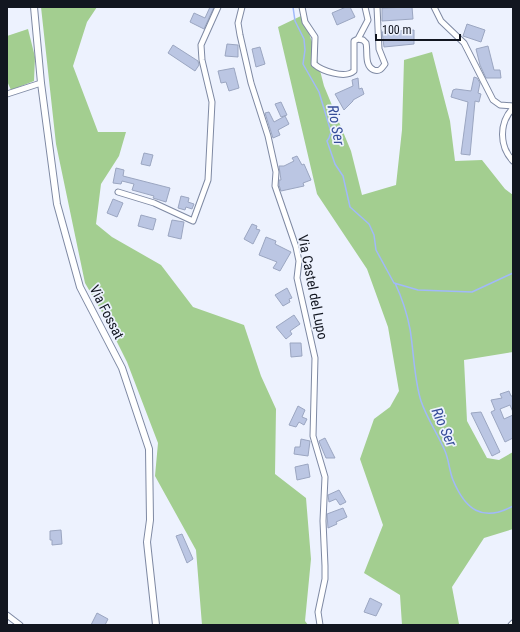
<svg xmlns="http://www.w3.org/2000/svg" width="520" height="632" font-family="'Roboto Condensed',sans-serif">
<rect width="100%" height="100%" fill="#edf2fe"/>
<path fill="#a3ce90" d="M 41,7 L 97,7 L 87,22 L 73,66 L 98,132 L 126,132 L 119,156 L 101,184 L 96,224 L 112,237 L 161,265 L 193,307 L 244,325 L 261,376 L 276,409 L 275,474 L 306,498 L 311,559 L 305,621 L 308,625 L 202,625 L 196,550 L 155,476 L 158,443 L 127,362 L 103,314 L 85,283 L 56,144 Z
M 303,15 L 315,51 L 324,86 L 351,151 L 362,195 L 396,185 L 402,130 L 404,60 L 432,52 L 450,121 L 455,161 L 482,160 L 505,189 L 513,195 L 513,352 L 464,360 L 467,421 L 487,458 L 499,460 L 513,452 L 513,529 L 484,538 L 452,587 L 459,624 L 457,625 L 402,625 L 400,595 L 364,573 L 383,525 L 360,459 L 374,419 L 390,407 L 399,391 L 388,327 L 367,269 L 317,194 L 278,27 Z
M 28,29 L 35,57 L 34,81 L 11,90 L 7,81 L 7,36 Z"/>
<g fill="none" stroke-linecap="round" stroke-linejoin="round">
<path stroke="#a1b9fa" stroke-width="1.5" d="M 293,7 L 295,21 L 304,39 L 305,50 L 303,64 L 319,92 L 331,132 L 329,138 L 327,141 L 335,164 L 343,176 L 350,207 L 369,224 L 374,235 L 376,250 L 394,283 L 418,290 L 472,292 L 513,273
M 395,283 C 402,298 407,313 410,329 C 414,353 414,379 421,401 C 427,419 438,434 445,451 C 449,460 449,470 453,480 C 465,509 482,523 513,506"/>
</g>
<path fill="#bbc6e3" stroke="#9ba6c1" d="M 210,7 L 214,7 L 204,29 L 190,22 L 194,13 L 205,18 Z
M 346,7 L 350,7 L 355,17 L 337,25 L 332,13 Z
M 412,7 L 413,19 L 382,21 L 382,8 Z
M 467,24 L 485,30 L 481,42 L 463,36 Z
M 414,30 L 414,44 L 384,47 L 382,32 Z
M 227,44 L 238,45 L 238,57 L 225,56 Z
M 173,45 L 198,61 L 199,65 L 195,71 L 168,53 Z
M 488,46 L 494,70 L 500,70 L 501,78 L 486,78 L 480,65 L 476,49 Z
M 260,47 L 265,64 L 256,67 L 252,49 Z
M 234,68 L 239,88 L 229,91 L 226,82 L 221,83 L 218,71 Z
M 474,77 L 477,78 L 480,83 L 478,93 L 481,94 L 479,102 L 475,101 L 470,155 L 461,154 L 468,102 L 451,97 L 453,90 L 456,89 L 471,91 Z
M 358,78 L 359,89 L 362,88 L 364,94 L 353,100 L 353,101 L 344,110 L 335,94 L 353,86 L 352,80 Z
M 281,102 L 287,115 L 281,117 L 275,104 Z
M 269,112 L 274,122 L 285,116 L 289,124 L 278,130 L 280,135 L 273,138 L 265,113 Z
M 144,153 L 153,155 L 150,166 L 141,164 Z
M 297,156 L 302,165 L 304,164 L 311,180 L 303,183 L 304,186 L 281,191 L 279,185 L 279,180 L 281,180 L 279,166 L 284,166 L 294,161 L 292,158 Z
M 116,168 L 124,170 L 123,176 L 170,188 L 166,202 L 153,198 L 154,196 L 132,190 L 134,184 L 122,181 L 121,184 L 113,183 Z
M 181,196 L 189,198 L 188,202 L 194,204 L 192,209 L 186,207 L 185,210 L 178,208 Z
M 113,199 L 123,203 L 117,217 L 107,213 Z
M 141,215 L 156,219 L 153,230 L 138,226 Z
M 172,220 L 184,222 L 181,239 L 168,236 Z
M 252,224 L 257,226 L 256,229 L 260,230 L 253,244 L 244,239 Z
M 266,237 L 276,241 L 275,244 L 291,252 L 280,271 L 273,268 L 277,262 L 259,255 Z
M 287,288 L 292,298 L 289,299 L 290,302 L 283,306 L 275,295 Z
M 294,315 L 300,324 L 290,331 L 292,334 L 286,339 L 276,327 Z
M 290,343 L 301,343 L 302,356 L 291,357 Z
M 509,391 L 511,396 L 513,396 L 513,412 L 510,405 L 500,409 L 504,419 L 513,415 L 513,438 L 505,442 L 491,412 L 495,410 L 491,400 L 502,398 L 500,394 Z
M 298,406 L 305,410 L 302,417 L 307,419 L 304,425 L 299,422 L 296,427 L 289,425 Z
M 481,412 L 500,452 L 492,456 L 471,413 Z
M 325,438 L 335,458 L 326,458 L 320,444 L 319,441 Z
M 301,439 L 310,441 L 308,456 L 294,454 L 295,447 L 300,447 Z
M 308,464 L 310,477 L 297,480 L 295,467 Z
M 339,490 L 346,502 L 340,505 L 336,499 L 329,502 L 328,495 Z
M 343,508 L 347,517 L 336,522 L 337,524 L 328,528 L 327,514 Z
M 61,530 L 62,544 L 52,545 L 52,540 L 50,540 L 50,531 Z
M 182,534 L 193,559 L 187,563 L 176,536 Z
M 370,598 L 382,604 L 376,616 L 364,612 Z
M 97,613 L 108,619 L 105,625 L 91,625 Z"/>
<g fill="none" stroke-linecap="round" stroke-linejoin="round">
<defs>
<path id="minor" d="M 242,7 L 238,23 L 240,35 L 251,83 L 268,136 L 276,172 L 275,186 L 296,247 L 299,261 L 297,278 L 315,358 L 313,436 L 325,477 L 323,521 L 325,566 L 325,579 L 318,612 L 320,625
M 302,7 L 305,22 L 315,37 L 314,64 C 322,71 345,79 354,71 L 354,41 L 358,39 L 368,20 L 365,7
M 434,7 L 441,21 L 464,43 L 493,100 L 500,105 L 513,106
M 358,39 L 363,40 L 366,43 C 368,52 364,66 374,70 C 380,72 382,68 385,64 L 379,49 L 377,7
M 7,94 L 41,83
M 513,108 C 499,123 499,146 513,161
M 118,192 L 154,203 L 193,221 L 208,180 L 212,102 L 202,60 L 201,45 L 218,7
M 7,615 L 20,625
M 511,625 L 513,623"/>
<path id="tertiary" d="M 34,7 L 41,83 L 57,204 L 80,287 L 122,368 L 149,449 L 150,520 L 147,542 L 156,625"/>
</defs>
<use href="#minor" stroke="#7e89a3" stroke-width="7"/>
<use href="#tertiary" stroke="#7e89a3" stroke-width="8"/>
<use href="#minor" stroke="#fff" stroke-width="5"/>
<use href="#tertiary" stroke="#fff" stroke-width="6"/>
</g>
<g text-anchor="middle" dominant-baseline="central" stroke-width="3.5" stroke-linejoin="round" paint-order="stroke">
<g font-size="14" fill="#121620" stroke="#edf2fe">
<text transform="translate(313 287) rotate(79)">Via Castel del Lupo</text>
<text transform="translate(107 312) rotate(63)">Via Fossat</text>
</g>
<g font-size="15" font-style="italic" fill="#374e9a" stroke="#edf2fe">
<text transform="translate(336 125) rotate(80)">Rio Ser</text>
<text transform="translate(444 427) rotate(66)">Rio Ser</text>
</g>
</g>
<rect width="520" height="632" fill="none" stroke="#121620" stroke-width="16"/>
<path d="M376 34v6h84v-6" fill="none" stroke="#121620" stroke-width="2"/>
<text x="382" y="34" font-size="12" fill="#121620" stroke="#edf2fe" stroke-width="3" paint-order="stroke">100 m</text>
</svg>
